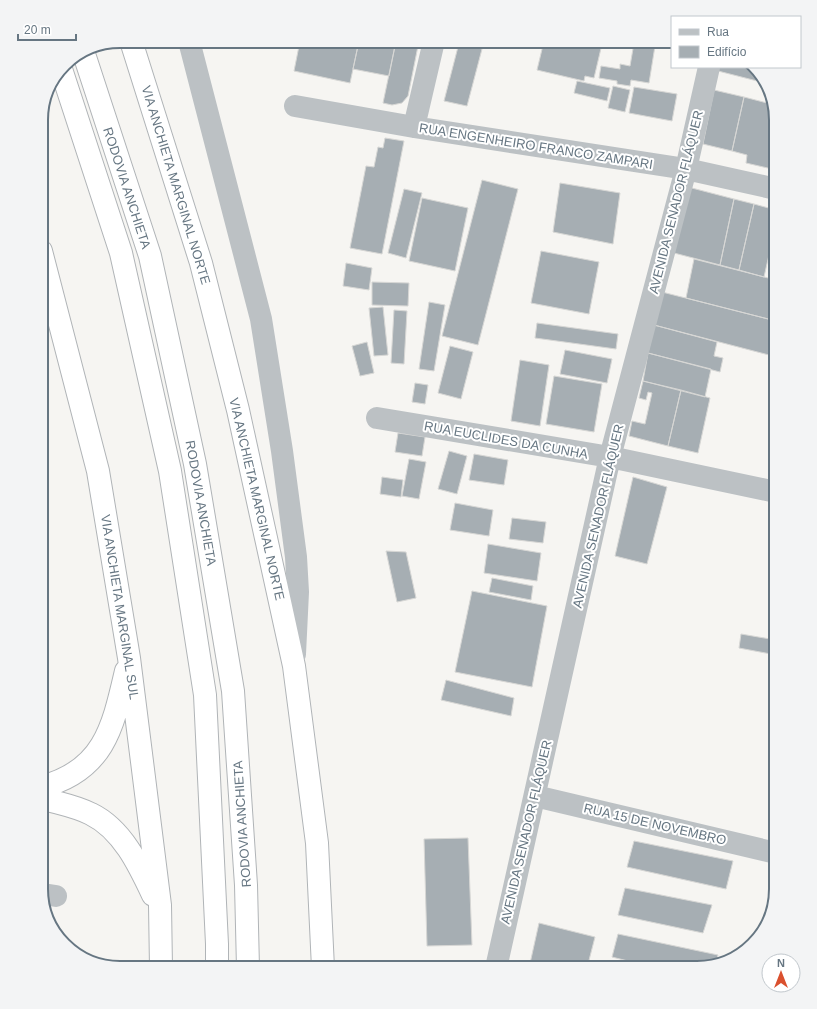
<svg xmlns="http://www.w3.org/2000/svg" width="817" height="1009" font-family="Helvetica,sans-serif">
<rect width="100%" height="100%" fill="#f6f5f2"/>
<path fill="#a6aeb3" stroke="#d7d7d5" d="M 300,41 L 359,41 L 350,83 L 294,71 Z
M 359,41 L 396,41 L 389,76 L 353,69 Z
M 396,41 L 419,41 L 408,96 L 402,103 L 392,105 L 383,103 Z
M 462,41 L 485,41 L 483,47 Z
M 544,41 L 593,41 L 602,44 L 594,78 L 585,76 L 584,81 L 537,70 Z
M 459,43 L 482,49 L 467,106 L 444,101 Z
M 634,43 L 655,46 L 649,83 L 631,80 L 630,86 L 617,84 L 617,81 L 599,78 L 601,66 L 620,69 L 620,64 L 630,66 Z
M 719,67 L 753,67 L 763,76 L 765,83 L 718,71 Z
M 577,81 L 610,88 L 607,101 L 574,93 Z
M 613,86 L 630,90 L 625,112 L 608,108 Z
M 634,87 L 677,94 L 672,121 L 629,113 Z
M 714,90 L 744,97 L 732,151 L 703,144 Z
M 744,97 L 771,104 L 774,113 L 769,136 L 776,138 L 776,151 L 772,169 L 746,163 L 747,155 L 732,151 Z
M 385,138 L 404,141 L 382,254 L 350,248 L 366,166 L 374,167 L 378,147 L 383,148 Z
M 776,151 L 776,170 L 772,169 Z
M 482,180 L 518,189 L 478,345 L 442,336 Z
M 560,183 L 620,193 L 613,244 L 553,232 Z
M 688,187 L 734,199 L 720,265 L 674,253 Z
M 404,189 L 422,193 L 406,258 L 388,253 Z
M 422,198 L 468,208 L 455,271 L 409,261 Z
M 734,199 L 754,204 L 739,270 L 720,265 Z
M 754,204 L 776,210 L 776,224 L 764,277 L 739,270 Z
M 541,251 L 599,262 L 589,314 L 531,303 Z
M 694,259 L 776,280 L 776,321 L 686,298 Z
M 346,263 L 372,268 L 369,290 L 343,286 Z
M 372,282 L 409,283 L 408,306 L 372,305 Z
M 662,292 L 776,321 L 769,355 L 654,325 Z
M 429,302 L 445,305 L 434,371 L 419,369 Z
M 383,307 L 388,355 L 374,356 L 369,308 Z
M 394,310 L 407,311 L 404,364 L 391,363 Z
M 537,323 L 618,334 L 616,349 L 535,338 Z
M 654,325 L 717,342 L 714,356 L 723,358 L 720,372 L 648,353 Z
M 367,342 L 374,373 L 360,376 L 352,346 Z
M 450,346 L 473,352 L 461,399 L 438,393 Z
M 565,350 L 612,359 L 607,383 L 560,374 Z
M 648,353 L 711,369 L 705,397 L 643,381 Z
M 520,360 L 549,365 L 540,426 L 511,421 Z
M 554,376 L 602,384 L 594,432 L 546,424 Z
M 643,381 L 681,390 L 668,446 L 629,436 L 632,421 L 645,424 L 652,393 L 648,392 L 646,400 L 639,398 Z
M 415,383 L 428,385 L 425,404 L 412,402 Z
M 681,390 L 710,398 L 698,453 L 668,446 Z
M 398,433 L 425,437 L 422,456 L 395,452 Z
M 449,451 L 467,456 L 457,494 L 438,489 Z
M 474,454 L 508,460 L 504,485 L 469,480 Z
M 409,459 L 426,462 L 419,499 L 402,496 Z
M 382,477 L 403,480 L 401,497 L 380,494 Z
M 633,477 L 667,487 L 647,564 L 615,556 Z
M 455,503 L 493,510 L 489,536 L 450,530 Z
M 512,518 L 546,522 L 543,543 L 509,539 Z
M 488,544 L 541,553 L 537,581 L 484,573 Z
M 386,551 L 406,552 L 416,598 L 397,602 Z
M 492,578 L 533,586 L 531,600 L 489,592 Z
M 472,591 L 547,606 L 532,687 L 455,672 Z
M 741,634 L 776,640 L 776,655 L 739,648 Z
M 446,680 L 514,698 L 511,716 L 441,700 Z
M 468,838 L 472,945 L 427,946 L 424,839 Z
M 634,841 L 733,861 L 726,889 L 627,867 Z
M 625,888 L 712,905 L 703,933 L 618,915 Z
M 539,923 L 595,937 L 587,968 L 529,968 Z
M 618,934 L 718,955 L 716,962 L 697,968 L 656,968 L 612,957 Z
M 444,961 L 444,968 L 430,968 L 429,962 Z"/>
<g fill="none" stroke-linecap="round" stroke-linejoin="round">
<defs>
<path id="highway" d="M 131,41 L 201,263 L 238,410 L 294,666 L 317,843 L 323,968
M 83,51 L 150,256 L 195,464 L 233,691 L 246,885 L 248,968
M 61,69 L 121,253 L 170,471 L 205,695 L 217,944 L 217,968
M 41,251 L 98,471 L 129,658 L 160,905 L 161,968
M 41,787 C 104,771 113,727 126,671
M 41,798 C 57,803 76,806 91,814 C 122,829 139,865 153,895"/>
</defs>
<use href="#highway" stroke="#b0b4b7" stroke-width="24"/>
<path stroke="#bcc1c4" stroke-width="22" d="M 189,41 L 261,319 L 282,451 L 296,557 L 298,592 L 295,654
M 295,106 L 414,127 L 686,169 L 776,189
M 414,127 L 434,41
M 377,418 L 610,457 L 776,492
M 535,796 L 776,853
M 43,894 L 56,896
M 496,968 L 610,457 L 686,169 L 709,67"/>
<use href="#highway" stroke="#fff" stroke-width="22"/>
</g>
<g text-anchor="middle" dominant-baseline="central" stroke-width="4" stroke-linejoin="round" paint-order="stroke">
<g font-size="13" fill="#667682" stroke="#fff">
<text transform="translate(536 146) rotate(9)">RUA ENGENHEIRO FRANCO ZAMPARI</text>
<text transform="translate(176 185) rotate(73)">VIA ANCHIETA MARGINAL NORTE</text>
<text transform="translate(127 188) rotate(72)">RODOVIA ANCHIETA</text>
<text transform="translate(676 202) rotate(-76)">AVENIDA SENADOR FLÁQUER</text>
<text transform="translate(506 440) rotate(10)">RUA EUCLIDES DA CUNHA</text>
<text transform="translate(257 499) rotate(77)">VIA ANCHIETA MARGINAL NORTE</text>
<text transform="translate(201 503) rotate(80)">RODOVIA ANCHIETA</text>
<text transform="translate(598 516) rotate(-77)">AVENIDA SENADOR FLÁQUER</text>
<text transform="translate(120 607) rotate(81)">VIA ANCHIETA MARGINAL SUL</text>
<text transform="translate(242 824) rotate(-94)">RODOVIA ANCHIETA</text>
<text transform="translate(655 824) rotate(13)">RUA 15 DE NOVEMBRO</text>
<text transform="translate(526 832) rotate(-77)">AVENIDA SENADOR FLÁQUER</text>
</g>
</g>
<path d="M0 0H817V1009H0ZM120 48H697A72 72 0 0 1 769 120V889A72 72 0 0 1 697 961H120A72 72 0 0 1 48 889V120A72 72 0 0 1 120 48Z" fill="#f3f4f5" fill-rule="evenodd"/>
<path fill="none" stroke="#667682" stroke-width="2" d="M120 48H697A72 72 0 0 1 769 120V889A72 72 0 0 1 697 961H120A72 72 0 0 1 48 889V120A72 72 0 0 1 120 48Z"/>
<rect x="671" y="16" width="130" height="52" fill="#ffffff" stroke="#c2c8cd"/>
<rect x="679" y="29" width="20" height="6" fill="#bcc1c4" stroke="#c2c8cd"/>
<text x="707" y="36" font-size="12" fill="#667682">Rua</text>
<rect x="679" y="46" width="20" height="12" fill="#a6aeb3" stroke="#c2c8cd"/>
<text x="707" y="56" font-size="12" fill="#667682">Edifício</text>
<g transform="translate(781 973)"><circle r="19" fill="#ffffff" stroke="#c2c8cd"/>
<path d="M0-3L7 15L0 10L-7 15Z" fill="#da502e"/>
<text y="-6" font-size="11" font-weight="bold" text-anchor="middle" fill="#667682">N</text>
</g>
<path d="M18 34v6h58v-6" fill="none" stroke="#667682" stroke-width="2"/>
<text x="24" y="34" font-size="12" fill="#667682" stroke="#ffffff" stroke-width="3" paint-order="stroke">20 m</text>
</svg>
